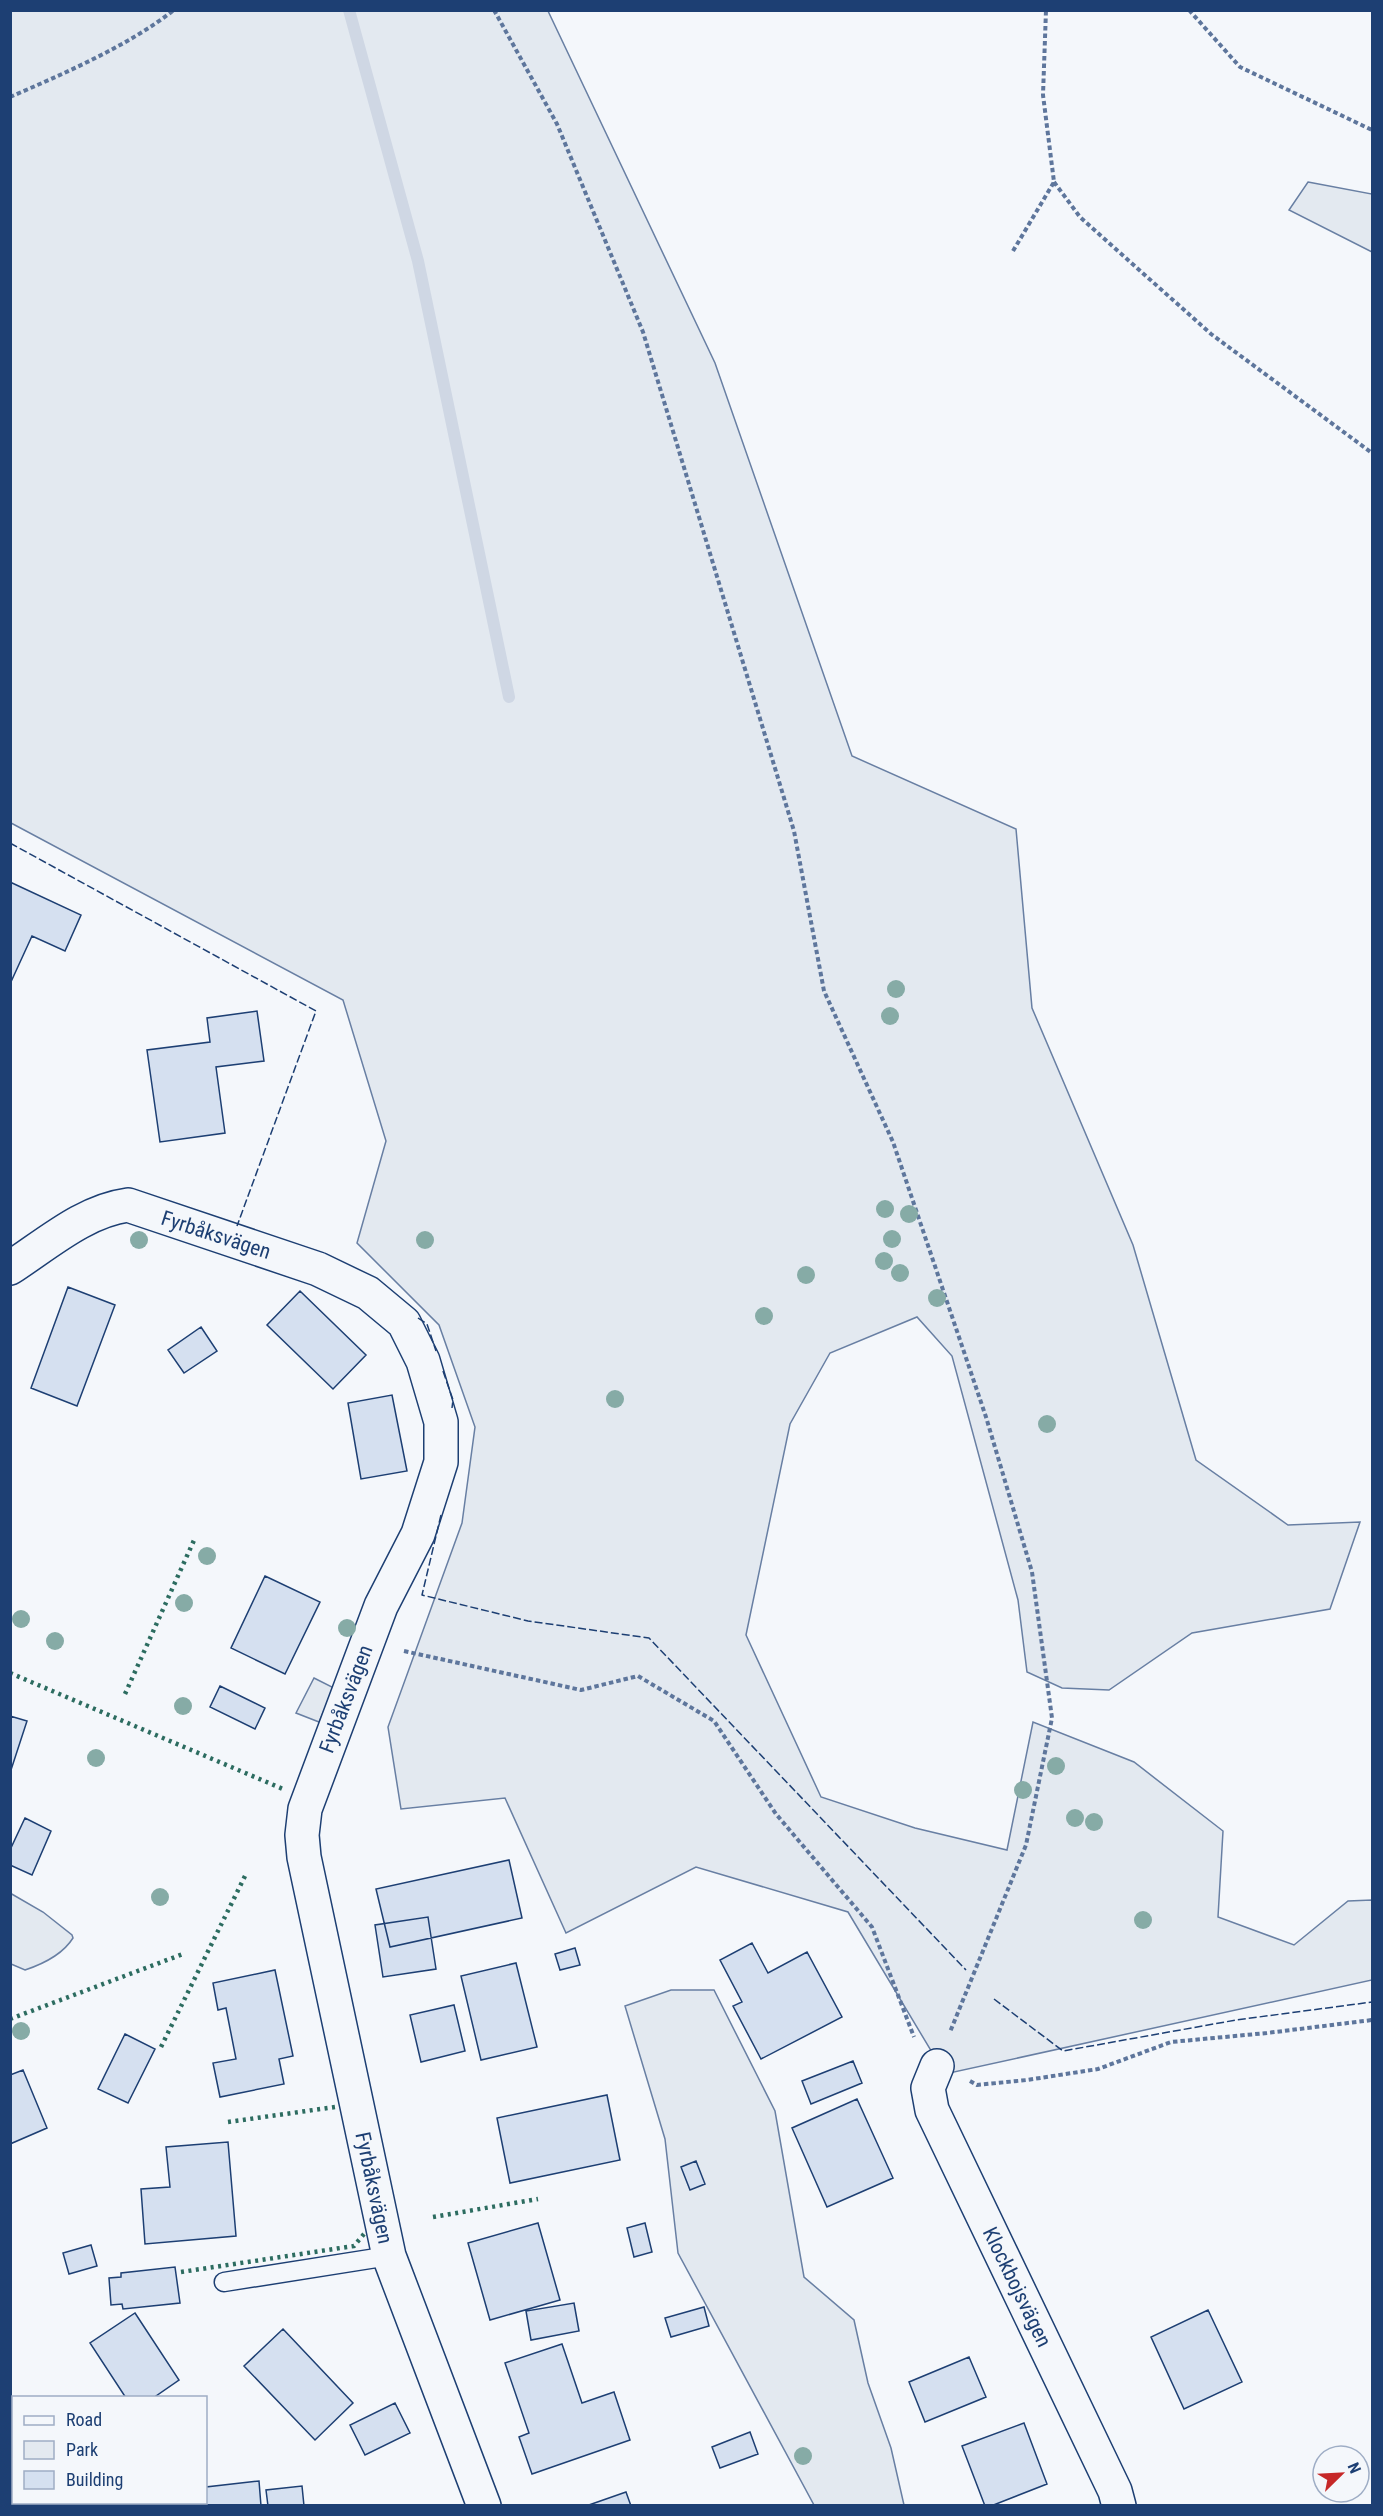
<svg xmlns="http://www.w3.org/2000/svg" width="1383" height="2516" font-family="'Roboto Condensed',sans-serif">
<rect width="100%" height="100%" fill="#f4f7fb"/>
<path fill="#e3e9f0" stroke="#687fa3" stroke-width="1.5" d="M 10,11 L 548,11 L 715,363 L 852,756 L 1016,829 L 1032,1008 L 1133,1245 L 1196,1460 L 1288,1525 L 1360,1522 L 1330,1609 L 1192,1633 L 1109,1690 L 1062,1688 L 1027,1672 L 1018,1600 L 952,1356 L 917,1317 L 830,1353 L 790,1424 L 746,1635 L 821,1797 L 915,1828 L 1007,1850 L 1033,1722 L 1134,1762 L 1223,1831 L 1218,1917 L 1294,1945 L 1348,1901 L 1372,1900 L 1372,1980 L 945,2074 L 848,1912 L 696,1867 L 566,1933 L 505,1798 L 401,1809 L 388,1727 L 462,1523 L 475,1427 L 439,1325 L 357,1243 L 386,1141 L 343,1000 L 11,823 Z
M 1308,182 L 1372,194 L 1372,252 L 1289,210 Z
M 314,1678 L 334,1688 L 319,1722 L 296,1713 Z
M 10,1893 L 43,1912 L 72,1935 L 73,1938 C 63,1954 43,1964 25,1970 L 11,1964 Z
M 671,1990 L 714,1990 L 775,2111 L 804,2277 L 854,2320 L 868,2383 L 891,2448 L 904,2505 L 814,2505 L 678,2253 L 665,2139 L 625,2006 Z"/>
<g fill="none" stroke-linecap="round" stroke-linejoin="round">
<path stroke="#cfd7e4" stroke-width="12" d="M 349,10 L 418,261 L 509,697"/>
</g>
<path fill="#d5e0f0" stroke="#1d3f73" stroke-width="1.5" d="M 10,882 L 81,915 L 65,951 L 32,936 L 10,984 Z
M 257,1011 L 264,1061 L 216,1067 L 225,1133 L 160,1142 L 147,1050 L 210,1042 L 207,1018 Z
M 68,1287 L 115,1305 L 77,1406 L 31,1388 Z
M 300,1291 L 366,1355 L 333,1389 L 267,1325 Z
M 201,1327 L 217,1351 L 184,1373 L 168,1350 Z
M 392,1395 L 407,1471 L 361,1479 L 348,1403 Z
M 265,1576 L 320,1602 L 285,1674 L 231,1648 Z
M 220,1686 L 265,1708 L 255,1729 L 210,1707 Z
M 10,1716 L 27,1721 L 10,1773 Z
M 25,1818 L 51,1831 L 32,1875 L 10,1865 L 10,1850 Z
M 509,1860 L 522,1918 L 390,1947 L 376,1889 Z
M 428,1917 L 436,1969 L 383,1977 L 375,1925 Z
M 752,1943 L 768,1973 L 807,1952 L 842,2017 L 761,2059 L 733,2006 L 742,2002 L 720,1960 Z
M 575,1948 L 580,1965 L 560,1970 L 555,1954 Z
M 516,1963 L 537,2047 L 481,2060 L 461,1976 Z
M 275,1970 L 293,2056 L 279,2059 L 284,2084 L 220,2097 L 213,2063 L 236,2059 L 226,2008 L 218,2010 L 213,1983 Z
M 454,2005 L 465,2051 L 421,2062 L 410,2015 Z
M 125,2034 L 155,2049 L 128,2103 L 98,2089 Z
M 853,2061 L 862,2083 L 811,2104 L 802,2081 Z
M 23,2070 L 47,2128 L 10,2144 L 10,2075 Z
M 607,2095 L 620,2160 L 510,2183 L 497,2118 Z
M 857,2099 L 893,2178 L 827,2207 L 792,2128 Z
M 228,2142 L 236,2236 L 145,2244 L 141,2189 L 170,2187 L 166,2147 Z
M 696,2161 L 705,2184 L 690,2190 L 681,2167 Z
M 538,2223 L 560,2300 L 490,2320 L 468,2243 Z
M 645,2223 L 652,2252 L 634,2257 L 627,2228 Z
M 91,2245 L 97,2266 L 69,2274 L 63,2253 Z
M 175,2267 L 180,2303 L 123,2309 L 122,2304 L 111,2305 L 109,2278 L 121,2277 L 121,2273 Z
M 574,2303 L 579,2331 L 531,2340 L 526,2311 Z
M 704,2307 L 709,2326 L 671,2337 L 665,2318 Z
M 1208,2310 L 1242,2382 L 1184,2409 L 1151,2337 Z
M 135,2313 L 179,2380 L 153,2398 L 126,2398 L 90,2343 Z
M 283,2329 L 353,2403 L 315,2440 L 244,2366 Z
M 562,2344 L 582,2403 L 614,2392 L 630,2440 L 532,2474 L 519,2437 L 529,2433 L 505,2363 Z
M 969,2357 L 986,2397 L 925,2422 L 909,2382 Z
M 395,2403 L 410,2433 L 365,2455 L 350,2425 Z
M 1024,2423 L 1047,2484 L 991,2506 L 985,2506 L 962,2446 Z
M 750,2432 L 758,2454 L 720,2468 L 712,2447 Z
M 14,2468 L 14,2502 L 88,2502 L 88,2506 L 11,2506 L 10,2469 Z
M 259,2481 L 261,2506 L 151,2506 L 150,2502 L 206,2502 L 206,2487 Z
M 302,2486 L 304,2506 L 268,2506 L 266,2490 Z
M 626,2492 L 631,2506 L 586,2506 Z"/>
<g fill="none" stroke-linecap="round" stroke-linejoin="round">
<defs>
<path id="service" d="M 224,2282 L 389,2256"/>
<path id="minor" d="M 10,1268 C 47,1244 84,1211 128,1205 L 318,1269 L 368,1293 L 404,1323 L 423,1361 L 441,1422 L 441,1462 L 418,1534 L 381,1606 L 305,1809 L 302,1835 L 304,1857 L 389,2256 L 484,2506
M 937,2066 L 928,2088 L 932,2110 L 1115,2491 L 1119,2506"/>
</defs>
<use href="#service" stroke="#1d3f73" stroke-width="21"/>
<use href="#minor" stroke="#1d3f73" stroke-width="36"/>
<path stroke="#5e769c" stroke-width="4" stroke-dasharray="4.5 3" stroke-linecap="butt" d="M 494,10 L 557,124 L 643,332 L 794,831 L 824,991 L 893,1142 L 986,1417 L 1032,1572 L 1052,1718 L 1026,1845 L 950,2032
M 1189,10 L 1240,67 L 1372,130
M 10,97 C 63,74 128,46 174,10
M 1054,182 L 1080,217 L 1211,334 L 1372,453
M 1013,251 L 1054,182 L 1043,95 L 1046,10
M 404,1651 L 581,1690 L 638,1676 L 714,1721 L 776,1814 L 872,1927 L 914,2037
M 970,2081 L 977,2085 L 1027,2080 L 1098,2069 L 1171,2042 L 1267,2033 L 1372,2020"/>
<use href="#service" stroke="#f4f7fb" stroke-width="18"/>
<use href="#minor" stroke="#f4f7fb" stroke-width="33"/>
<path stroke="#2c6c60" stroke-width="4.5" stroke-dasharray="3 4.5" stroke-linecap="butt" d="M 10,1673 L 283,1789
M 125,1694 L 195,1538
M 10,2019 L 183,1954
M 161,2047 L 245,1876
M 228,2122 L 335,2107
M 433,2217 L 538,2199
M 181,2272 L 354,2246 L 364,2234"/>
<path stroke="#1d3f73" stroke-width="1.5" stroke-dasharray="8 3" stroke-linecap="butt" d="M 10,843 L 316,1011 L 237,1226
M 418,1318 L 427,1324 L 436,1351
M 443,1371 L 453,1400 L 452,1408
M 441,1515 L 422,1595 L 528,1621 L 649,1638 L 966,1970
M 994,1999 L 1063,2051 L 1236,2020 L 1372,2002"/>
</g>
<g fill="#86aba6">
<circle cx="896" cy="989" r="9"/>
<circle cx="890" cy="1016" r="9"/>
<circle cx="885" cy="1209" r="9"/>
<circle cx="909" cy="1214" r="9"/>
<circle cx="892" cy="1239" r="9"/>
<circle cx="139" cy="1240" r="9"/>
<circle cx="425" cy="1240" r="9"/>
<circle cx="884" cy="1261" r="9"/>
<circle cx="900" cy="1273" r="9"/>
<circle cx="806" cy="1275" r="9"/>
<circle cx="937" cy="1298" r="9"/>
<circle cx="764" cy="1316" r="9"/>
<circle cx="615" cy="1399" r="9"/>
<circle cx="1047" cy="1424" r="9"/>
<circle cx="207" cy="1556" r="9"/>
<circle cx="184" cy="1603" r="9"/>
<circle cx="21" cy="1619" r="9"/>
<circle cx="347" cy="1628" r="9"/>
<circle cx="55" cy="1641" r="9"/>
<circle cx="183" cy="1706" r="9"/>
<circle cx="96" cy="1758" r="9"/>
<circle cx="1056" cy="1766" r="9"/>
<circle cx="1023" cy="1790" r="9"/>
<circle cx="1075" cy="1818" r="9"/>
<circle cx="1094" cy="1822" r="9"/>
<circle cx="160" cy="1897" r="9"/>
<circle cx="1143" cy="1920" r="9"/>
<circle cx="21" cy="2031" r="9"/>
<circle cx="803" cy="2456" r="9"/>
</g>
<g text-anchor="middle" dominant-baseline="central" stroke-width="4.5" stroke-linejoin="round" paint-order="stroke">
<g font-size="21" fill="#1d3f73" stroke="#f4f7fb">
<text transform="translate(216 1235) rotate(18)">Fyrbåksvägen</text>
<text transform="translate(346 1699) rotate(-69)">Fyrbåksvägen</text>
<text transform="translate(374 2188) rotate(78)">Fyrbåksvägen</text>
<text transform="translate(1017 2287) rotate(64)">Klockbojsvägen</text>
</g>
</g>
<rect width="1383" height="2516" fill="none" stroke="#1d3f73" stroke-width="24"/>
<rect x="12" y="2396" width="195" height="108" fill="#f4f7fb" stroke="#9eadc5" stroke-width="1.5"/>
<rect x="24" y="2416" width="30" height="9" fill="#f4f7fb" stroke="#9eadc5" stroke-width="1.5"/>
<text x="66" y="2426" font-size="18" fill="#1d3f73">Road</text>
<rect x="24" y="2441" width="30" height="18" fill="#e3e9f0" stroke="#9eadc5" stroke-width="1.5"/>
<text x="66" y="2456" font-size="18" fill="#1d3f73">Park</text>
<rect x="24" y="2471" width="30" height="18" fill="#d5e0f0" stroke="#9eadc5" stroke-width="1.5"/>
<text x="66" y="2486" font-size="18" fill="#1d3f73">Building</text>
<g transform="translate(1341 2474) rotate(66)"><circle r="28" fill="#f4f7fb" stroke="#9eadc5" stroke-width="1.5"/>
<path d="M0-4.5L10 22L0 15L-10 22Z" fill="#c62828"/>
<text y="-9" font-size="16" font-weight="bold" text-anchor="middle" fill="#1d3f73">N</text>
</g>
</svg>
